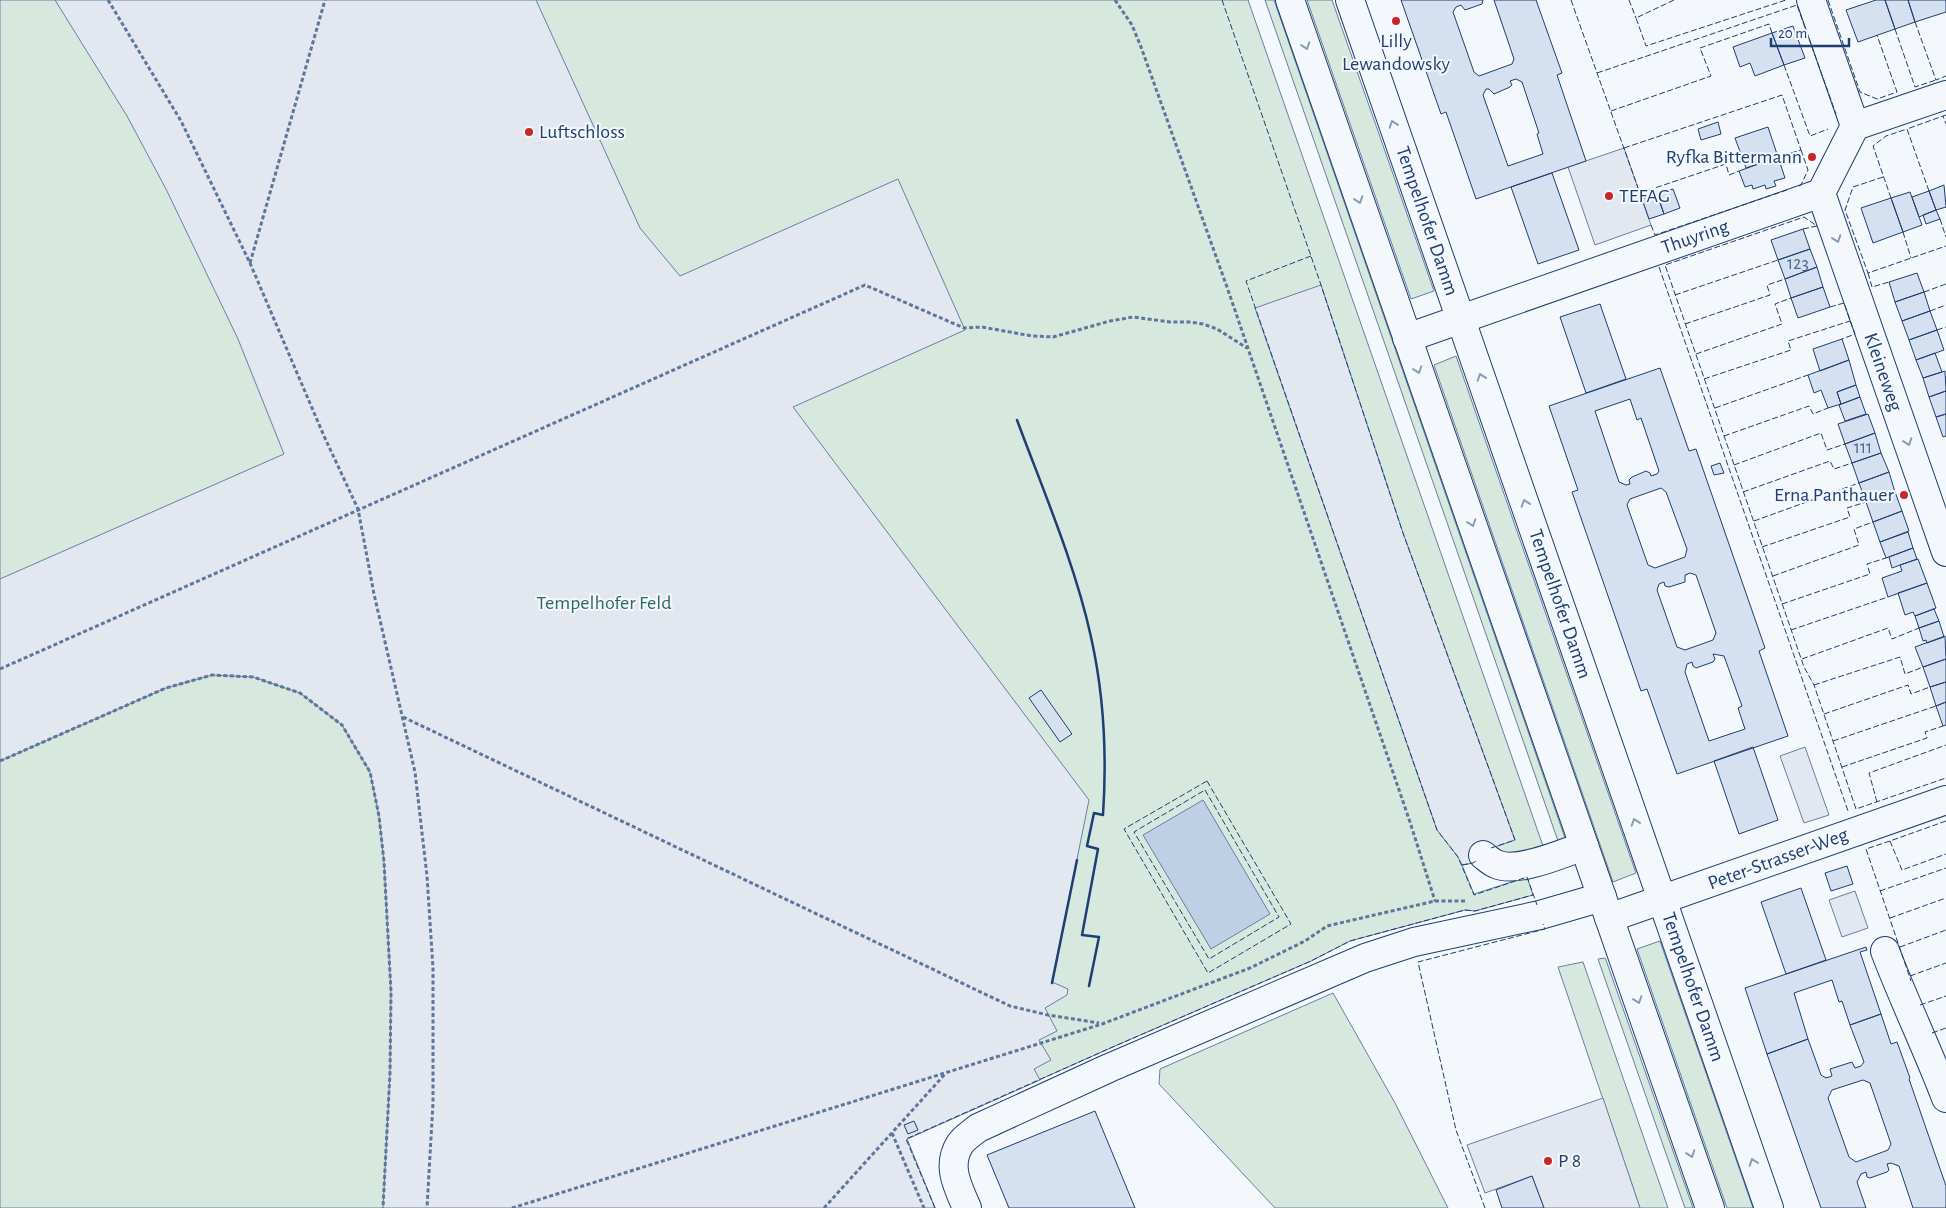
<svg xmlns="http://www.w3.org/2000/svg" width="1946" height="1208" font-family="'Alegreya Sans',sans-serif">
<rect width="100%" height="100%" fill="#f4f7fb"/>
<path fill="#d7e8df" stroke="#687fa3" d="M 0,0 L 1248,0 L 1543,846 L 1533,851 L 1462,865 L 1474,894 L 1527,877 L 1533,895 L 1475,911 L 1465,910 L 1350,941 L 1311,961 L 1115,1046 L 907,1139 L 935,1208 L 0,1208 Z
M 1265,0 L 1274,0 L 1565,838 L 1558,841 Z
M 1307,0 L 1332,0 L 1434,291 L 1411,299 Z
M 1456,356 L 1636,873 L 1613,882 L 1434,365 Z
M 1660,941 L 1753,1208 L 1727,1208 L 1637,949 Z
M 1605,958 L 1606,960 L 1693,1208 L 1685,1208 L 1598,959 Z
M 1583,962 L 1668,1208 L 1640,1208 L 1558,967 Z
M 1333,993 L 1395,1103 L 1448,1208 L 1275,1208 L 1159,1084 L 1160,1069 Z"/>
<path fill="#e3e8f0" stroke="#687fa3" d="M 55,0 L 536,0 L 640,228 L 680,276 L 898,179 L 965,330 L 793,407 L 1089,800 L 1052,982 L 1068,989 L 1067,995 L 1045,1008 L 1057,1031 L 1039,1040 L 1051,1060 L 1034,1069 L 1040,1080 L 907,1139 L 935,1208 L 383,1208 L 390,1073 L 391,992 L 384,862 L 379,816 L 370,772 L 342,725 L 300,693 L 253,677 L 212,675 L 166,688 L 0,761 L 0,579 L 284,454 L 238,339 L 166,189 L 127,116 Z
M 1624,148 L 1651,225 L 1595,245 L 1568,167 Z
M 1321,285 L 1403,533 L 1515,840 L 1492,848 L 1473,863 L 1462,865 L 1458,857 L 1437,830 L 1255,308 Z
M 1805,747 L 1829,815 L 1804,823 L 1780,756 Z
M 1855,891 L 1868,928 L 1842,937 L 1829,900 Z
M 1603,1098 L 1640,1208 L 1544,1208 L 1532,1176 L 1485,1193 L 1467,1145 Z"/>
<path fill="#bed0e5" stroke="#687fa3" d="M 1203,800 L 1270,914 L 1211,949 L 1143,835 Z"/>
<path fill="#d5e0f0" stroke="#1d3f73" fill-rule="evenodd" d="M 1401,0 L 1483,0 L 1482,4 L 1465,10 L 1461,5 L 1456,7 L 1453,12 L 1474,72 L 1479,76 L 1512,64 L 1514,59 L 1494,0 L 1536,0 L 1562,73 L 1557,75 L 1586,161 L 1476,199 L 1446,112 L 1441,114 ZM 1516,79 L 1522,82 L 1539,133 L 1537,134 L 1543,154 L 1508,166 L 1483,95 L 1486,89 L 1489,89 L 1494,94 L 1510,87 L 1512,85 L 1510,81 Z
M 1876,0 L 1885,0 L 1895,29 L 1858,42 L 1846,10 Z
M 1885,0 L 1908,0 L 1915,22 L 1895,29 Z
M 1908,0 L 1946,0 L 1946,12 L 1915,22 Z
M 1793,26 L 1805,58 L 1784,65 L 1772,33 Z
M 1772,33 L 1784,65 L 1755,76 L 1750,63 L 1740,67 L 1733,47 Z
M 1718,122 L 1721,134 L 1701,140 L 1698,129 Z
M 1768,127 L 1778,157 L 1746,168 L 1735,138 Z
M 1778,157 L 1785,178 L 1774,181 L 1776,186 L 1766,189 L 1765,185 L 1753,189 L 1752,185 L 1745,187 L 1739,171 Z
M 1552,173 L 1579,250 L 1538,264 L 1511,187 Z
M 1944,185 L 1946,207 L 1936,210 L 1929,191 Z
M 1673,189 L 1680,208 L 1664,214 L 1657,194 Z
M 1929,191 L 1936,210 L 1919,217 L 1912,197 Z
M 1910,192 L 1922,225 L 1903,232 L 1891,198 Z
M 1657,194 L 1664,214 L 1649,219 L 1642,199 Z
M 1891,198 L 1903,232 L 1873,243 L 1861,208 Z
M 1936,210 L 1940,219 L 1926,224 L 1923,215 Z
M 1803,229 L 1810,249 L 1778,260 L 1771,240 Z
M 1810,249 L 1817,267 L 1785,279 L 1778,260 Z
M 1817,267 L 1823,287 L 1791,298 L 1785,279 Z
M 1917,273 L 1924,292 L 1895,302 L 1889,282 Z
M 1823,287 L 1830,307 L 1798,318 L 1791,298 Z
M 1924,292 L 1930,311 L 1902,321 L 1895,302 Z
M 1600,304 L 1626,379 L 1586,393 L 1560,317 Z
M 1930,311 L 1937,330 L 1909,340 L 1902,321 Z
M 1937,330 L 1944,350 L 1916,360 L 1909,340 Z
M 1842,339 L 1849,360 L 1820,371 L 1813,349 Z
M 1935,353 L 1942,372 L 1923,378 L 1916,360 Z
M 1849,360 L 1856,385 L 1837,392 L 1841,404 L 1828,408 L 1821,390 L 1814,393 L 1808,375 Z
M 1660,368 L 1689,451 L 1696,449 L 1765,648 L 1759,651 L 1788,736 L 1677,774 L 1647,689 L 1641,691 L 1572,492 L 1578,490 L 1549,406 ZM 1630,399 L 1637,420 L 1641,418 L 1659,471 L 1657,474 L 1651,476 L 1650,473 L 1646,471 L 1632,477 L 1629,480 L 1630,484 L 1626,485 L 1619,482 L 1595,411 ZM 1661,488 L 1666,492 L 1687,549 L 1685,557 L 1655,568 L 1648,565 L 1627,505 L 1630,499 ZM 1690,573 L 1696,575 L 1716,633 L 1713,640 L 1685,650 L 1677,647 L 1657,590 L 1659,584 L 1664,582 L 1665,586 L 1669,587 L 1685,582 L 1685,575 ZM 1713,654 L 1724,656 L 1742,706 L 1738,708 L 1745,729 L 1709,741 L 1685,672 L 1687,664 L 1692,662 L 1693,666 L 1696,668 L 1713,662 L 1715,659 Z
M 1945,371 L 1946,391 L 1929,397 L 1923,378 Z
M 1856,385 L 1860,397 L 1841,404 L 1837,392 Z
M 1946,391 L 1946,414 L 1936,417 L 1929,397 Z
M 1860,397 L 1866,414 L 1845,421 L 1839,405 Z
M 1868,414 L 1875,433 L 1845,444 L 1838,424 Z
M 1946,414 L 1946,436 L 1943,437 L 1936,417 Z
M 1875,433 L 1881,453 L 1852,463 L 1845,444 Z
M 1881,453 L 1889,472 L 1859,483 L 1852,463 Z
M 1720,463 L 1724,473 L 1714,475 L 1711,466 Z
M 1889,472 L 1895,492 L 1866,502 L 1859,483 Z
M 1895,492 L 1902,511 L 1873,522 L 1866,502 Z
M 1902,511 L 1909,531 L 1880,542 L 1873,522 Z
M 1908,532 L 1913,548 L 1886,558 L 1880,542 Z
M 1913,548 L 1917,559 L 1892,568 L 1889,557 Z
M 1918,559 L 1927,583 L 1888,597 L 1882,578 L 1902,571 L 1900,565 Z
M 1927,583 L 1936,608 L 1915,616 L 1913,612 L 1905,615 L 1898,593 Z
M 1934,609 L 1939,621 L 1919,628 L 1915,616 Z
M 1939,621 L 1944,637 L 1927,643 L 1926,640 L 1923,641 L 1919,628 Z
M 1945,636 L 1946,659 L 1923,667 L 1915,647 Z
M 1946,659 L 1946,682 L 1930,687 L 1923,667 Z
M 1946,682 L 1946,702 L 1936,706 L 1930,687 Z
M 1041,690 L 1072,734 L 1060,742 L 1029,698 Z
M 1946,702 L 1946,725 L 1943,726 L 1936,706 Z
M 1753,747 L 1778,820 L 1739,834 L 1714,761 Z
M 1847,866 L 1853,884 L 1831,891 L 1825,873 Z
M 1801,888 L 1826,960 L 1786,974 L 1761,902 Z
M 1866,947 L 1867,950 L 1860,952 L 1881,1014 L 1850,1025 L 1842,1001 L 1839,1002 L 1832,980 L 1794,993 L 1808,1039 L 1767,1054 L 1745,988 Z
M 1881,1014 L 1891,1044 L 1897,1042 L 1910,1078 L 1909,1079 L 1946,1186 L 1946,1208 L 1913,1208 L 1899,1166 L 1891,1163 L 1887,1164 L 1889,1170 L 1887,1172 L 1870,1178 L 1867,1177 L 1866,1172 L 1861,1174 L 1857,1182 L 1866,1208 L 1821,1208 L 1767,1054 L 1808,1039 L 1821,1075 L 1826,1078 L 1832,1076 L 1830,1069 L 1852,1062 L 1855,1068 L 1861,1066 L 1864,1062 L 1850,1025 ZM 1863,1080 L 1870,1083 L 1891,1144 L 1888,1150 L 1856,1162 L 1849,1157 L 1828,1098 L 1832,1090 Z
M 1095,1111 L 1135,1208 L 1009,1208 L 987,1155 Z
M 914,1121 L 918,1130 L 908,1134 L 904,1125 Z
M 1532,1176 L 1544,1208 L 1502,1208 L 1496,1190 Z"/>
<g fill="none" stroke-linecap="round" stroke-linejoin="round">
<defs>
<path id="minor" d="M 1811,0 L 1855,126
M 1821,193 L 1946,552
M 1407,338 L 1821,193 L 1855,126 L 1946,95
M 1483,855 C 1487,858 1491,862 1496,864 C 1517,874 1563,853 1584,846
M 1609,918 L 1946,800
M 1885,951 C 1904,1001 1927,1048 1946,1098
M 967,1208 C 958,1187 946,1166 960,1144 C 964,1138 972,1133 978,1128 L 1109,1068 L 1365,958 L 1414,942 L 1540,915 L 1602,897"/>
<path id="major" d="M 1290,0 L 1710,1208
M 1350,0 L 1769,1208"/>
</defs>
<use href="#minor" stroke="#1d3f73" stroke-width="30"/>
<use href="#major" stroke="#1d3f73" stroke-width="30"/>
<path stroke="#5e769c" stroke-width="3" stroke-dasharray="4 2.5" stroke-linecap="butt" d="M 108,0 L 181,121 L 250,263 L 324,436 L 358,509 L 374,594 L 415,772 L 427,876 L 433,968 L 433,1103 L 427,1208
M 1115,0 L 1132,25 L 1141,47 L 1227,287 L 1410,822 L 1435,901
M 250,263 L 325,0
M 0,669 L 865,285 L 964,328 L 982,327 L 1032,336 L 1053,337 L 1110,321 L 1133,317 L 1170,322 L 1190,322 L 1203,324 L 1217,329 L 1247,348
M 403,717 L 1010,1006 L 1048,1015 L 1099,1023
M 0,761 L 166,688 L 212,675 L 253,677 L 300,693 L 342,725 L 370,772 L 379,816 L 384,862 L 391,992 L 390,1073 L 383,1208
M 892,1133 L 924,1208
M 512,1208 L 1102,1024 L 1250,968 L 1305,941 L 1327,926 L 1435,901 L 1466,901
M 824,1208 L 946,1073"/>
<use href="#minor" stroke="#f4f7fb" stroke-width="28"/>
<use href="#major" stroke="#f4f7fb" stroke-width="28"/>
<path stroke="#1d3f73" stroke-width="1" stroke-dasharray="6 2.5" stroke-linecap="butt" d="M 1222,0 L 1321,285 L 1403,533 L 1515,840 L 1491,848
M 1571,0 L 1642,199
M 1629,0 L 1636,18
M 1674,0 L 1636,18 L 1646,46 L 1786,0
M 1828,0 L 1860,92 L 1877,99 L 1897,92 L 1877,35
M 1915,22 L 1936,80 L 1946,76
M 1895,29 L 1915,87 L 1936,80
M 1784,65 L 1810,136 L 1828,129
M 1597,73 L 1797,5 L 1836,114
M 1611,111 L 1711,76 L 1700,48 L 1769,24 L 1772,33
M 1946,115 L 1943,116 L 1946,124
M 1624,148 L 1782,95 L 1801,150 L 1778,157
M 1883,177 L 1853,187 L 1845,210 L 1868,273 L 1946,246
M 1799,186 L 1801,185 L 1808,170 L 1801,150
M 1929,191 L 1907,129 L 1943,116
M 1640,193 L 1726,164 L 1729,175 L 1739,171
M 1891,198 L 1873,146 L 1886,136 L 1907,129
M 1940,219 L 1946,237
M 1651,225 L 1655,235 L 1787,190
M 1803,229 L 1817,226 L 1804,217 L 1665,265 L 1804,667 L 1814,685 L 1856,809 L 1946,778
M 1903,232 L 1911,258
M 1311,256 L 1246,281 L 1437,830 L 1458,857 L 1474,895 L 1527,877 L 1537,905
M 1659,267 L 1848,811
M 1868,273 L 1872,287 L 1889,282
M 1924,292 L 1946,284
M 1675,295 L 1778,260
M 1830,307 L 1844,303 L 1855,334 L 1842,339
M 1930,311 L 1946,305
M 1685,324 L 1770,295 L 1767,285 L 1785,279
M 1937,330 L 1946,327
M 1696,354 L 1782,324 L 1775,304 L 1791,298
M 1704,379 L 1791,350 L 1788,341 L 1850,321
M 1715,408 L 1808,375
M 1724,436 L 1809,406 L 1813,414 L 1828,408
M 1734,465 L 1821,433 L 1827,450 L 1845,444
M 1743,492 L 1830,461 L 1834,469 L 1852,463
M 1754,521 L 1859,483
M 1762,547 L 1850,517 L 1847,508 L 1866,502
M 1773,576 L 1859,545 L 1854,529 L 1873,522
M 1782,604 L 1870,574 L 1867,564 L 1886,558
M 1791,630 L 1888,597
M 1802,659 L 1888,628 L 1892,639 L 1919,628
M 1814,685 L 1900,657 L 1905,674 L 1923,667
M 1824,714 L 1908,685 L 1911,694 L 1930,687
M 1833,741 L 1936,706
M 1842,767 L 1927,738 L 1925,732 L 1943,726
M 1207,781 L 1291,924 L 1208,973 L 1124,829 Z
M 1205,790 L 1279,917 L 1209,959 L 1134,832 Z
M 1877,802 L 1869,773 L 1946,745
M 1946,821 L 1890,841 L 1902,870 L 1946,854
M 1890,841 L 1866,849 L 1911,981
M 1462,865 L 1473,863 L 1476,861
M 1880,891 L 1946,868
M 1890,918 L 1946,898
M 1900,947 L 1946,930
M 1910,976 L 1946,963
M 1920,1005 L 1946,996
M 1932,1033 L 1946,1028
M 935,1208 L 906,1139 L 1115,1046 L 1311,961 L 1350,941 L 1465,910 L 1475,911 L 1533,895
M 1485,1208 L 1456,1130 L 1418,962 L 1545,929 L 1543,924"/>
<path stroke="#1d3f73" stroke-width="2.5" d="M 1017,420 C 1043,490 1075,564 1091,637 C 1104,695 1107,755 1103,815 L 1094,813 L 1087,846 L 1098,849 L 1082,935 L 1099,937 L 1089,986
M 1052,983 L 1077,860"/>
</g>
<defs><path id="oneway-chevron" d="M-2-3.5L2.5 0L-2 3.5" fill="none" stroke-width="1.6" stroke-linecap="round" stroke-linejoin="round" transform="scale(1.25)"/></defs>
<g stroke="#889bb7">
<use href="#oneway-chevron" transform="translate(1306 46) rotate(71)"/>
<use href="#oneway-chevron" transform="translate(1393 124) rotate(-109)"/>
<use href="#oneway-chevron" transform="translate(1359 200) rotate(71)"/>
<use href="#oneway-chevron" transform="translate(1837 239) rotate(71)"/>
<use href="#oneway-chevron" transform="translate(1418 370) rotate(71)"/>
<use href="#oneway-chevron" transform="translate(1481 377) rotate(-109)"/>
<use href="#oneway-chevron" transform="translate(1908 442) rotate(71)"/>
<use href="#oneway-chevron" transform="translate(1525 503) rotate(-109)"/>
<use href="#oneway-chevron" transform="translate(1472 523) rotate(71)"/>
<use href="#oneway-chevron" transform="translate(1635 822) rotate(-109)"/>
<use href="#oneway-chevron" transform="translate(1638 1000) rotate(71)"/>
<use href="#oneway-chevron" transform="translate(1691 1154) rotate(71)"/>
<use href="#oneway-chevron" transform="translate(1753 1162) rotate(-109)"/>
</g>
<g fill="#c62828" stroke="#f4f7fb" stroke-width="2">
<circle cx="1396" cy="21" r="5"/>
<circle cx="529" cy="132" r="5"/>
<circle cx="1812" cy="157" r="5"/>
<circle cx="1609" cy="196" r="5"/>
<circle cx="1904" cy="495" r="5"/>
<circle cx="1548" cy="1161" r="5"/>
</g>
<g text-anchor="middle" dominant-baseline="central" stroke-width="4" stroke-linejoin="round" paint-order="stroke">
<g font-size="18" fill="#4b6792">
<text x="1798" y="264">123</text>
<text x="1863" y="448">111</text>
</g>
<g font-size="20" fill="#1d3f73" stroke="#f4f7fb" text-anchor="start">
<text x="1396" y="41" text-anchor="middle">Lilly<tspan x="1396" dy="23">Lewandowsky</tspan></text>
<text x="539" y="132">Luftschloss</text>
<text x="1802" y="157" text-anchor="end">Ryfka Bittermann</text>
<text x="1619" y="196">TEFAG</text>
<text x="1894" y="495" text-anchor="end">Erna Panthauer</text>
<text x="1558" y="1161">P 8</text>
</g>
<g font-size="20" fill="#1d3f73" stroke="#f4f7fb">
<text transform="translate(1427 221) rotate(71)">Tempelhofer Damm</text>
<text transform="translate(1695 237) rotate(-19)">Thuyring</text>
<text transform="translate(1883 372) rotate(71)">Kleineweg</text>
<text transform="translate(1560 604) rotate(71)">Tempelhofer Damm</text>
<text transform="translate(1778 859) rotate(-20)">Peter-Strasser-Weg</text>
<text transform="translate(1693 987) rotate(71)">Tempelhofer Damm</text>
</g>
<g font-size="20" fill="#2c6c60" stroke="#f4f7fb">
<text x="604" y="603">Tempelhofer Feld</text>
</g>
</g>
<path d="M1771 38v8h78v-8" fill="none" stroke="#1d3f73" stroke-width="2.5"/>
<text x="1778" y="38" font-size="15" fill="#1d3f73" stroke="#f4f7fb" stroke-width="4" paint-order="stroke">20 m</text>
</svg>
